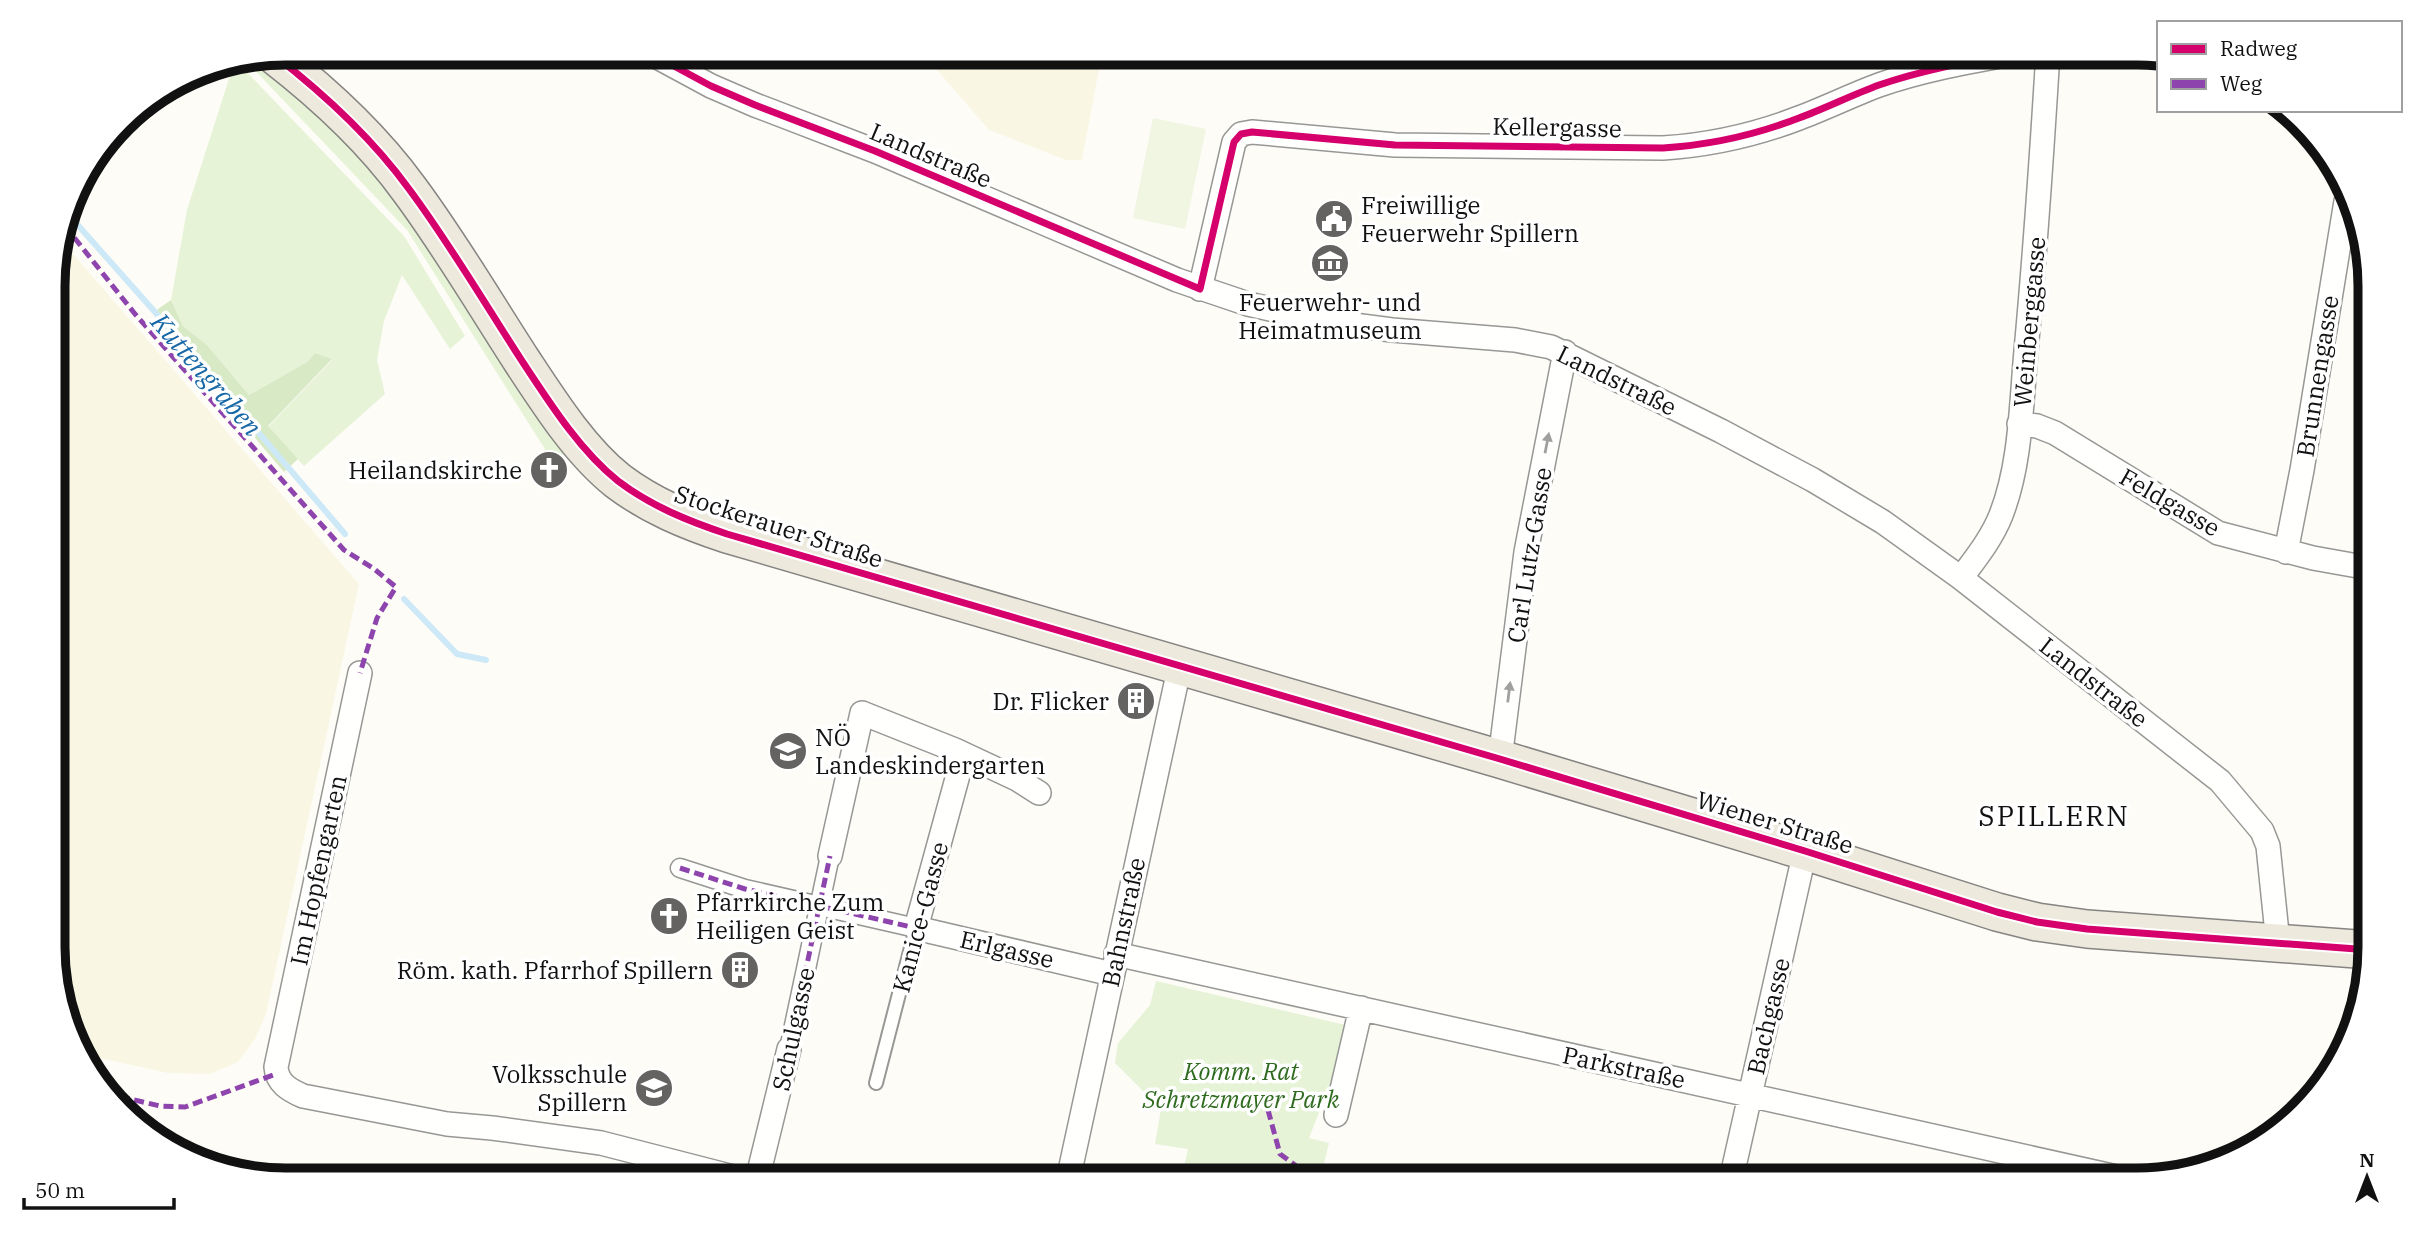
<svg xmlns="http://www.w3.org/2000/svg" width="2423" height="1233" font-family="'IBM Plex Serif',serif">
<rect width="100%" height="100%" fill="#fdfcf7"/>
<path fill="#f9f7e4" d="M 925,53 L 1102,53 L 1082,160 L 1066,160 L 989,130 L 937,70 Z
M 61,240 L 359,584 L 266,1014 L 255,1039 L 238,1062 L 210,1074 L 168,1073 L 86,1055 L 55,978 L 53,270 Z"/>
<path fill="#e7f3d7" d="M 257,58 L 366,157 L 571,456 L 548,454 L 407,230 L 245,60 Z
M 240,61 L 241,66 L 404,236 L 465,336 L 450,349 L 402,275 L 384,321 L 377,360 L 385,394 L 304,466 L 268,427 L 332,360 L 315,353 L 307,362 L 249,395 L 207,345 L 183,326 L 171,300 L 187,210 L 234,63 Z
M 1156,981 L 1350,1026 L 1343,1051 L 1309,1138 L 1329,1143 L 1320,1180 L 1181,1180 L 1188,1149 L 1155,1144 L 1161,1109 L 1115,1063 L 1118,1043 L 1150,1005 Z"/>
<path fill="#d8eac5" d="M 171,300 L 183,326 L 207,345 L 249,395 L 307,362 L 315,353 L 332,359 L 268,426 L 298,459 L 284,472 L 154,319 L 158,309 Z"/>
<path fill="#f0f6e1" d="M 1153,118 L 1206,129 L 1185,229 L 1133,218 Z"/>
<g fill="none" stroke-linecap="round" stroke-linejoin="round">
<path stroke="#cde8f7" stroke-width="6" d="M 68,214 L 170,329 L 345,534
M 404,599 L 457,654 L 486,660"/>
<defs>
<path id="service" d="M 876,1083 L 916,928"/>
<path id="pedestrian" d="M 680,868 L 745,889 L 916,928
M 789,1049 L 830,856"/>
<path id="minor" d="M 648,52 L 711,86 L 755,105 L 875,151 L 1177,280 L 1248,304 L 1323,321 L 1392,330 L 1515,340 L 1551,347 L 1721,431 L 1813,480 L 1883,522 L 1961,578 L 2220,781 L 2262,831 L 2268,846 L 2278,943
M 1200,289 L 1234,142 L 1241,134 L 1252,132 L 1395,145 L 1663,148 C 1710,145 1755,135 1799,118 C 1826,108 1852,95 1879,85 C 1925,69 1973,61 2021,52
M 2019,424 L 2037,426 L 2055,433 L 2218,533 L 2313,558 L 2369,568
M 2286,552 L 2302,470 L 2346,201
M 1961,578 C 1976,558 1992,538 2001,515 C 2021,464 2021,405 2026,351 C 2035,252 2042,152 2048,52
M 360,673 L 276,1067 C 277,1083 289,1090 303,1096 L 447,1124 L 492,1128 L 601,1143 L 745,1180
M 955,750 L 1017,779 L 1039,793
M 1500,759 L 1526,552 L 1565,352
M 830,856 L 862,713 L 955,750 L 958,762 L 958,775 L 916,928 L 1112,974
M 1116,954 L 2130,1180
M 1336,1115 L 1361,1008
M 1069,1174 L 1100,1180
M 757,1180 L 789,1049
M 1068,1180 L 1180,665
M 1731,1180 L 1805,851"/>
<path id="primary" d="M 274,55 C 323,93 372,138 409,189 C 450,244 485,304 522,361 C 549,402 580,451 618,481 C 651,506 688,521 727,534 L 1500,759 L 1805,851 L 1997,912 L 2037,922 L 2087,929 L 2370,950"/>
</defs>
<use href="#service" stroke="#979795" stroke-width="16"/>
<use href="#pedestrian" stroke="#979795" stroke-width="21"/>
<use href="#minor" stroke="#979795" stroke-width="26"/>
<use href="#primary" stroke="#858482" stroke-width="40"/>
<use href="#service" stroke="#fffffe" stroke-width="12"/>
<use href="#pedestrian" stroke="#fffffe" stroke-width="18"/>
<use href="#minor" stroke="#fffffe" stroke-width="23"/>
<use href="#primary" stroke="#ede9dc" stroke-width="37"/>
<path stroke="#8e44ad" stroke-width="5" stroke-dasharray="10 5" stroke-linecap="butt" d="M 65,226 L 135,314 L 344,550 L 373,568 L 396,587 L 377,618 L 360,673
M 680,868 L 745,889 L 916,928
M 789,1049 L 830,856
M 105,1093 L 160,1106 L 185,1107 L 276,1074
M 1268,1110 L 1280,1154 L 1307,1174 L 1310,1180"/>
<defs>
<path id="cycleway" d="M 648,52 L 711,86 L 755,105 L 875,151 L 1200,289 L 1234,142 L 1241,134 L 1252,132 L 1395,145 L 1663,148 C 1710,145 1755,135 1799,118 C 1826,108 1852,95 1879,85 C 1925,69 1973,61 2021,52
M 274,55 C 323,93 372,138 409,189 C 450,244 485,304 522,361 C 549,402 580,451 618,481 C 651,506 688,521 727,534 L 1500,759 L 1805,851 L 1997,912 L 2037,922 L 2087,929 L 2370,950"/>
</defs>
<use href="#cycleway" stroke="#fff" stroke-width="11"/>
<use href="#cycleway" stroke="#d6006c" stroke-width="7"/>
</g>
<defs><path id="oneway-solid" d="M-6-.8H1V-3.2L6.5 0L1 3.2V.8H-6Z" transform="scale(1.75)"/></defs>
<g fill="#a0a09f">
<use href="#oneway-solid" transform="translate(1547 443) rotate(-79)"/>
<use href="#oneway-solid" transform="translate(1509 692) rotate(-83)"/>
</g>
<defs>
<symbol id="civic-disc" viewBox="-11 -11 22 22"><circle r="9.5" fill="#646362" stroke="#fff"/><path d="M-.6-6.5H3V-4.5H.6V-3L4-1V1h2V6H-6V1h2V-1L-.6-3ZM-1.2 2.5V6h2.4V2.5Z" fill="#fff"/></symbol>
<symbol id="museum-disc" viewBox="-11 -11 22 22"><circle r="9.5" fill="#646362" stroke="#fff"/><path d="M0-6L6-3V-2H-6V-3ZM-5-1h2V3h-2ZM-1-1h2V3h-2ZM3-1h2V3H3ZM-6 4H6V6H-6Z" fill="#fff"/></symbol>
<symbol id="church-disc" viewBox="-11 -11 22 22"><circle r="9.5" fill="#646362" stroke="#fff"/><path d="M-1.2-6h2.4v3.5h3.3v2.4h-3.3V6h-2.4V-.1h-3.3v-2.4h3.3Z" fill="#fff"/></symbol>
<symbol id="building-disc" viewBox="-11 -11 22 22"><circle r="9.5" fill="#646362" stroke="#fff"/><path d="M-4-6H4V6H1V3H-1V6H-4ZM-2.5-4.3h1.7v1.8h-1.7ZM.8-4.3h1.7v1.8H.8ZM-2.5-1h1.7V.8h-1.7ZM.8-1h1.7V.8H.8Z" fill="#fff"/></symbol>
<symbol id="school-disc" viewBox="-11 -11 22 22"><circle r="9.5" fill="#646362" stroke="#fff"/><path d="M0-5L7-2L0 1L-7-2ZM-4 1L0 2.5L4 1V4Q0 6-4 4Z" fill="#fff"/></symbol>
</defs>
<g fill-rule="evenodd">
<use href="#civic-disc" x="1312" y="197" width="44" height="44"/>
<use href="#museum-disc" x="1308" y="241" width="44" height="44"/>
<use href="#church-disc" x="527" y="448" width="44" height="44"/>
<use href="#building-disc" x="1114" y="679" width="44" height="44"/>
<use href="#school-disc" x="766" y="729" width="44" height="44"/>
<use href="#church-disc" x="647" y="894" width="44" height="44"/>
<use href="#building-disc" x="718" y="948" width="44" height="44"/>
<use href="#school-disc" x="632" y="1066" width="44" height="44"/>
</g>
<g text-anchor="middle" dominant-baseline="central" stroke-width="7" stroke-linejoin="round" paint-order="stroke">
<g font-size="24" fill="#111" stroke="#fff">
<text transform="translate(1557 127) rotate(1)">Kellergasse</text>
<text transform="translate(931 155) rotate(23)">Landstraße</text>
<text transform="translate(2029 322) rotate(-85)">Weinberggasse</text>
<text transform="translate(2317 376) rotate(-81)">Brunnengasse</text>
<text transform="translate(1617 380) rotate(26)">Landstraße</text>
<text transform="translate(2170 502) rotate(30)">Feldgasse</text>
<text transform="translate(779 526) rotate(18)">Stockerauer Straße</text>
<text transform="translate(1529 555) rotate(-81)">Carl Lutz-Gasse</text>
<text transform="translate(2094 682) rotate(38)">Landstraße</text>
<text transform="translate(1775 822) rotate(17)">Wiener Straße</text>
<text transform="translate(318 870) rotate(-78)">Im Hopfengarten</text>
<text transform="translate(920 917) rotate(-75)">Kanice-Gasse</text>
<text transform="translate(1123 922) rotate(-78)">Bahnstraße</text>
<text transform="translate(1007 949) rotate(13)">Erlgasse</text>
<text transform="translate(1768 1016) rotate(-77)">Bachgasse</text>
<text transform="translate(793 1029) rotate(-78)">Schulgasse</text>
<text transform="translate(1624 1067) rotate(12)">Parkstraße</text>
</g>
<g font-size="24" fill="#111" stroke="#fff" text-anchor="end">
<text x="1361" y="205" text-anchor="start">Freiwillige<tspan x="1361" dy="28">Feuerwehr Spillern</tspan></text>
<text x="1330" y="302" text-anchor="middle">Feuerwehr- und<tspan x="1330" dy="28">Heimatmuseum</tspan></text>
<text x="522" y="470">Heilandskirche</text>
<text x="1109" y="701">Dr. Flicker</text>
<text x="815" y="737" text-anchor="start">NÖ<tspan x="815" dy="28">Landeskindergarten</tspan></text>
<text x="696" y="902" text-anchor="start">Pfarrkirche Zum<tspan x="696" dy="28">Heiligen Geist</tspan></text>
<text x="713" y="970">Röm. kath. Pfarrhof Spillern</text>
<text x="627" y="1074">Volksschule<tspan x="627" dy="28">Spillern</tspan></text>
</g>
<g font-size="24" font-style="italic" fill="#2f6b1f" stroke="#fff">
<text x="1241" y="1071">Komm. Rat<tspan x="1241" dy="28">Schretzmayer Park</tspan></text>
</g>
<g font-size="26" font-style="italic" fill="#1768a6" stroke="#fff">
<text transform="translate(207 374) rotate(49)">Kuttengraben</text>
</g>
<g font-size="28" letter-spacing="2" fill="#111" stroke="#fff">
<text x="2054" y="815">SPILLERN</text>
</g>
</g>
<path d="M0 0H2423V1233H0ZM286 65H2137A221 221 0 0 1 2358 286V947A221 221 0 0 1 2137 1168H286A221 221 0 0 1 65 947V286A221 221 0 0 1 286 65Z" fill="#fff" fill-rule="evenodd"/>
<path fill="none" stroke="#111" stroke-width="9" d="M286 65H2137A221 221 0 0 1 2358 286V947A221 221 0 0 1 2137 1168H286A221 221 0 0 1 65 947V286A221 221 0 0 1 286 65Z"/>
<rect x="2157" y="21" width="245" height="91" fill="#ffffff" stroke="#a0a0a0" stroke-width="2"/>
<rect x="2171" y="44" width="35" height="10" fill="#d6006c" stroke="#a0a0a0" stroke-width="2"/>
<text x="2220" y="56" font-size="21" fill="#111111">Radweg</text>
<rect x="2171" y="79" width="35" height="10" fill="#8e44ad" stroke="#a0a0a0" stroke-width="2"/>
<text x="2220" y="91" font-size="21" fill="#111111">Weg</text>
<g transform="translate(2367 1177)" stroke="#ffffff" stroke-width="5" paint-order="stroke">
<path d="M0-5L12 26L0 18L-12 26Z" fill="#111111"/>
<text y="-10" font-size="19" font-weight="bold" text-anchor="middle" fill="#111111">N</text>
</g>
<path d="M24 1198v10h150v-10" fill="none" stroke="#111111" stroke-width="3.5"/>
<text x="35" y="1198" font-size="21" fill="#111111" stroke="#ffffff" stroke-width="5" paint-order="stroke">50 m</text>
</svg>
